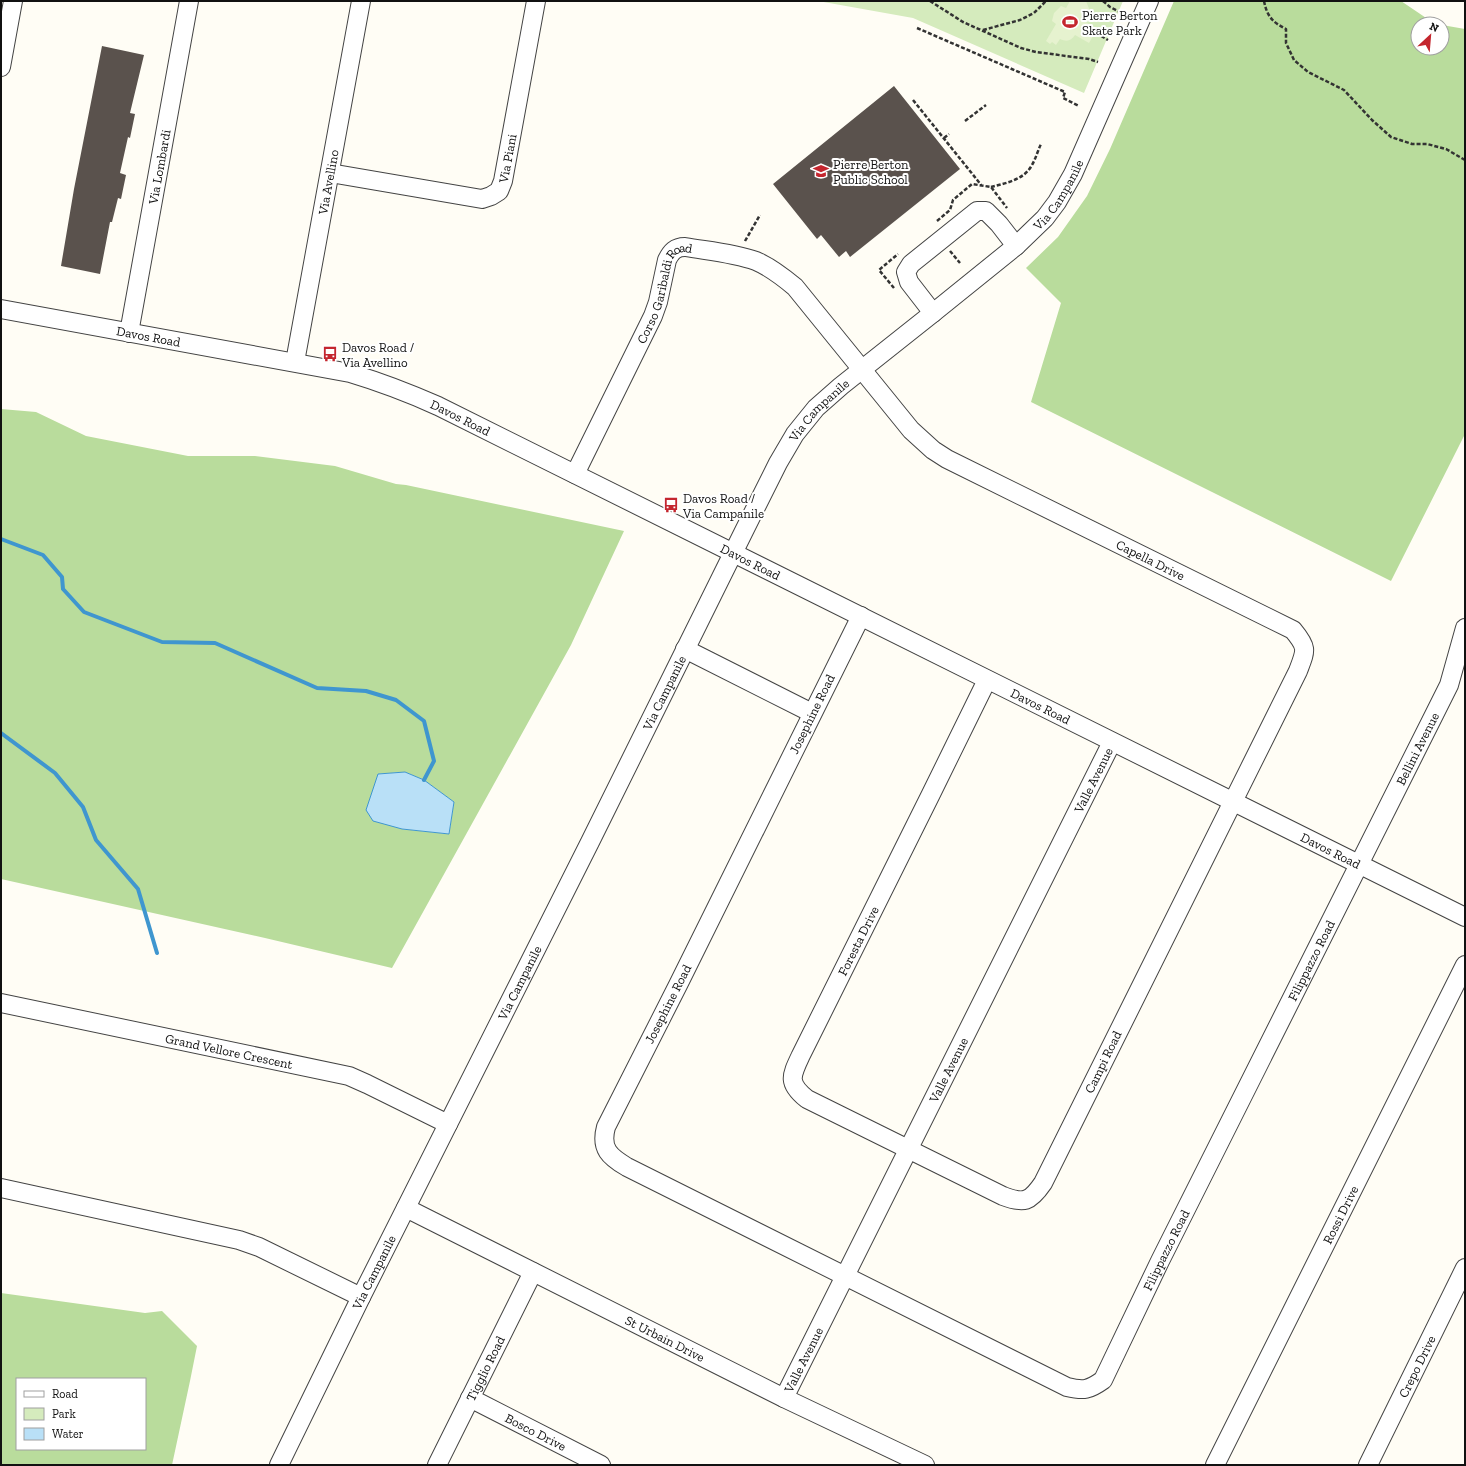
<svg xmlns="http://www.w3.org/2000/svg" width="1466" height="1466" font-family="'Zilla Slab',serif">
<rect width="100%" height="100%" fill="#fffdf5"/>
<path fill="#d5ebbd" d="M 818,1 L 1123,1 L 1084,93 L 913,18 Z"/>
<path fill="#b9dc9c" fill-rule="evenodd" d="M 1174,1 L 1401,1 L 1435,24 L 1418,24 L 1418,48 L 1442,48 L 1442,25 L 1465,29 L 1465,434 L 1391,581 L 1031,402 L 1061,303 L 1026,268 L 1058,237 L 1087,196 L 1110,149 Z
M 1,409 L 36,412 L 86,436 L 188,456 L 255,456 L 335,466 L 396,484 L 406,485 L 624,531 L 571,645 L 392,968 L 265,938 L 1,879 ZM 405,772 L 424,780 L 454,802 L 449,834 L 402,829 L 378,774 Z
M 1,1293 L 145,1313 L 162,1311 L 197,1346 L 190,1381 L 172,1465 L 1,1465 ZM 17,1379 L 145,1379 L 145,1449 L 17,1449 Z"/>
<path fill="#e6f2cf" d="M 1070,1 L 1086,1 L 1090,11 L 1084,21 L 1097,29 L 1089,43 L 1075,35 C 1071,41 1067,42 1060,39 L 1056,45 L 1052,42 L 1050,44 L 1046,41 L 1056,24 L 1052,21 L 1054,13 L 1061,6 L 1066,8 Z"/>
<path fill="#b9e0f7" stroke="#3f96cf" d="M 405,772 L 424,780 L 454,802 L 449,834 L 402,829 L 373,821 L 366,810 L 378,774 Z"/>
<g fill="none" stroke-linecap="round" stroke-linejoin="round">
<path stroke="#3f96cf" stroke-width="4" d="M 1,539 L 43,555 L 62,577 L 63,589 L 84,612 L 162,642 L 215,643 L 317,688 L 366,691 L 396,700 L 424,721 L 434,761 L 424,780
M 1,733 L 55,773 L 83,807 L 96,840 L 138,889 L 157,953"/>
</g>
<path fill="#5a524d" d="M 102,46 L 144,55 L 130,113 L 135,114 L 130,138 L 128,137 L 120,173 L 126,175 L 121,199 L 118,198 L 112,222 L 110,222 L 100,274 L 61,266 L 74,189 Z
M 894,86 L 960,169 L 850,257 L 846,251 L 839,257 L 821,235 L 817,239 L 773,184 Z"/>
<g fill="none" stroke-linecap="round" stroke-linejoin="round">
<defs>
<g id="minor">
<path d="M 1,67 L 13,1"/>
<path id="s1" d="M 330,173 L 482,199 L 491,196 L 499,191 L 503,181 L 536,1"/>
<path id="s2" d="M 1,309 L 350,373 C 380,382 409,393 438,406 L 1465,917"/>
<path d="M 933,313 L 909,282 L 906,272 L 911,264 L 977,211 L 986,211 L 999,224 L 1016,246"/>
<path id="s3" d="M 129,333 L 189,1"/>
<path id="s4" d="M 295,362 L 361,1"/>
<path id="s5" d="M 575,474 L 653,316 L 658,302 L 667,260 C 671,252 675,247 685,247 C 708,251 733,253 756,261 C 770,267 783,277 795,287 L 911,430 L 933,450 L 947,459 L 1293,630 C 1308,648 1306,650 1298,671 L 1043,1183 C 1030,1202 1024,1204 1003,1196 L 807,1099 C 787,1083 791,1076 801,1055 L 931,794 L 987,680"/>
<path id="s6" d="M 861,616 L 678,985 L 606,1127 C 600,1149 610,1157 627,1167 L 1067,1387 C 1084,1391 1089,1390 1103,1380 L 1160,1261 L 1435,713 L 1449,685 L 1465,628"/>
<path d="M 685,649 L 812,713"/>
<path id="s7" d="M 1,1003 L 349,1076 L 367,1084 L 448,1124"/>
<path d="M 1,1188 L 239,1240 L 259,1247 L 361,1297"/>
<path id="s8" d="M 406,1208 L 784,1398 L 925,1465"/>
<path id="s9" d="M 470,1398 L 601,1465"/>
<path id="s10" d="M 784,1398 L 1112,742"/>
<path id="s11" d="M 279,1465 L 361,1297 L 590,842 L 743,533 L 778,463 L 795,434 L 816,408 L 841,386 L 933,313 L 1016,246 L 1045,218 L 1057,202 L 1073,174 L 1149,1"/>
<path id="s12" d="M 437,1465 L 533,1272"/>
<path id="s13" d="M 1215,1465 L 1465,965"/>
<path id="s14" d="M 1368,1465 L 1465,1268"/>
</g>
</defs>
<use href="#minor" stroke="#444" stroke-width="20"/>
<path stroke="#333" stroke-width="2.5" stroke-dasharray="4 2" stroke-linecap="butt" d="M 930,1 L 963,22 L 1021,48 L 1036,52 L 1089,59 L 1098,62
M 1103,1 L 1110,7 L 1120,12
M 1264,1 C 1267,16 1272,22 1286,29 L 1286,43 L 1294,60 L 1308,72 L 1344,90 L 1372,120 L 1391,137 L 1412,144 L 1427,144 L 1446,149 L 1465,160
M 917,28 L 1065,92 L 1063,98 L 1079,106
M 983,30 L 1020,20 L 1034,13 L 1046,1
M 1096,33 L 1108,40
M 913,100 L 982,186
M 965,121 L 986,105
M 944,138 L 949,134
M 991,187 C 1006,183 1024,180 1032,165 C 1036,158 1038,150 1041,144
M 937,221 L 950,210 L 953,200 L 972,184 L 991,187 L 1007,208
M 745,241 L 760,215
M 950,251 L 960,263
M 894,288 L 879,270 L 898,254"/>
<use href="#minor" stroke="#fff" stroke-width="18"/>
</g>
<defs>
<symbol id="stadium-bare" viewBox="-9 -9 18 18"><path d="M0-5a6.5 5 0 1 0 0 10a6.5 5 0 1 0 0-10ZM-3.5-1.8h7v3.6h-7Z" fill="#c4262e" stroke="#fff" stroke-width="2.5" paint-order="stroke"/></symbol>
<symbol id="school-bare" viewBox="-9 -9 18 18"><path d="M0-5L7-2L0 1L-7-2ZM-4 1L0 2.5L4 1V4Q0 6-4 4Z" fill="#c4262e" stroke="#fff" stroke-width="2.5" paint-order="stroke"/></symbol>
<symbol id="bus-bare" viewBox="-9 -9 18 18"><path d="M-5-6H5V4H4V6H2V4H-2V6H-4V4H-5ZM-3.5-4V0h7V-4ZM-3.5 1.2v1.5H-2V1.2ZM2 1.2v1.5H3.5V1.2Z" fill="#c4262e" stroke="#fff" stroke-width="2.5" paint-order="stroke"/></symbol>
</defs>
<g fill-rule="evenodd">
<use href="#stadium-bare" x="1059" y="11" width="22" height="22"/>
<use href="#school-bare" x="810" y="160" width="22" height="22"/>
<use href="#bus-bare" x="319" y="343" width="22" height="22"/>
<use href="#bus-bare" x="660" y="494" width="22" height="22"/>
</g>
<g text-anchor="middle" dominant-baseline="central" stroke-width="4" stroke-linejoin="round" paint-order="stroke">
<g font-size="13" fill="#111" stroke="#fff" text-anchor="start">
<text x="1082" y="15">Pierre Berton<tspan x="1082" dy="15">Skate Park</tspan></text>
<text x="833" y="164">Pierre Berton<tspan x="833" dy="15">Public School</tspan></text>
<text x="342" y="347">Davos Road /<tspan x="342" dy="15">Via Avellino</tspan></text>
<text x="683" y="498">Davos Road /<tspan x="683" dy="15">Via Campanile</tspan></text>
</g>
<g font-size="13" fill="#111" stroke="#fff">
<text stroke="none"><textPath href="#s1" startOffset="207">Via Piani</textPath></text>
<text stroke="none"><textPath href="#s3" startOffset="169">Via Lombardi</textPath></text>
<text stroke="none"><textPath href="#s4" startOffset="183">Via Avellino</textPath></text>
<text stroke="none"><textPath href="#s11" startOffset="1511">Via Campanile</textPath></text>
<text stroke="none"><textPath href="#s5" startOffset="206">Corso Garibaldi Road</textPath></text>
<text stroke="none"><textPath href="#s2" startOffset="150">Davos Road</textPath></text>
<text stroke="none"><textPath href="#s11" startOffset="1187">Via Campanile</textPath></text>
<text stroke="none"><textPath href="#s2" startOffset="474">Davos Road</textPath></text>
<text stroke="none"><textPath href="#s5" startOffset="835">Capella Drive</textPath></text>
<text stroke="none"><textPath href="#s2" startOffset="798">Davos Road</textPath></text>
<text stroke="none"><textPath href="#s11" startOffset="863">Via Campanile</textPath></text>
<text stroke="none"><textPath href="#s2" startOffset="1122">Davos Road</textPath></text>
<text transform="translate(812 714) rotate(-64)">Josephine Road</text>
<text stroke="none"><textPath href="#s6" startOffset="1857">Bellini Avenue</textPath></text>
<text stroke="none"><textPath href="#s10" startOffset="691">Valle Avenue</textPath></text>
<text stroke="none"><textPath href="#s2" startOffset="1446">Davos Road</textPath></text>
<text stroke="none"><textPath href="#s5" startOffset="2056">Foresta Drive</textPath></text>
<text stroke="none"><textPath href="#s6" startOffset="1620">Filippazzo Road</textPath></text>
<text stroke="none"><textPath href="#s11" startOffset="539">Via Campanile</textPath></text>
<text transform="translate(668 1004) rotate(-63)">Josephine Road</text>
<text stroke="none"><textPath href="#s7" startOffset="233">Grand Vellore Crescent</textPath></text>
<text transform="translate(1103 1062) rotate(-64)">Campi Road</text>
<text stroke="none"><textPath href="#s10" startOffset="367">Valle Avenue</textPath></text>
<text stroke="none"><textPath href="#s13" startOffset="280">Rossi Drive</textPath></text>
<text stroke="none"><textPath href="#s6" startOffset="1296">Filippazzo Road</textPath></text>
<text stroke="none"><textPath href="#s11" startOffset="215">Via Campanile</textPath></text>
<text stroke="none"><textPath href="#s8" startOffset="290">St Urbain Drive</textPath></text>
<text stroke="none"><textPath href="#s10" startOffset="43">Valle Avenue</textPath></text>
<text stroke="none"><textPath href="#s14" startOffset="110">Crepo Drive</textPath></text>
<text stroke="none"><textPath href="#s12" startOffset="108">Tigglio Road</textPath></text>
<text stroke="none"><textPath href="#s9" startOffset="74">Bosco Drive</textPath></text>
</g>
</g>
<rect width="1466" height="1466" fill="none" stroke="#111111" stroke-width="4"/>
<rect x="16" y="1378" width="130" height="72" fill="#ffffff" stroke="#a0a0a0"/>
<rect x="24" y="1391" width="20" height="6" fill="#ffffff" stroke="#a0a0a0"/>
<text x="52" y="1398" font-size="12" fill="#111111">Road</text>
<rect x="24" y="1408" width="20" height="12" fill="#d5ebbd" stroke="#a0a0a0"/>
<text x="52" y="1418" font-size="12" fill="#111111">Park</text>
<rect x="24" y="1428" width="20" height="12" fill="#b9e0f7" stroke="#a0a0a0"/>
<text x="52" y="1438" font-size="12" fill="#111111">Water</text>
<g transform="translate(1430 36) rotate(26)"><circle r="19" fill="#ffffff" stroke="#a0a0a0"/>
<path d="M0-3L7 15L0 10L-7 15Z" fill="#c4262e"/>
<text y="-6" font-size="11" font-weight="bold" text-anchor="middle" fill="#111111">N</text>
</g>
</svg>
